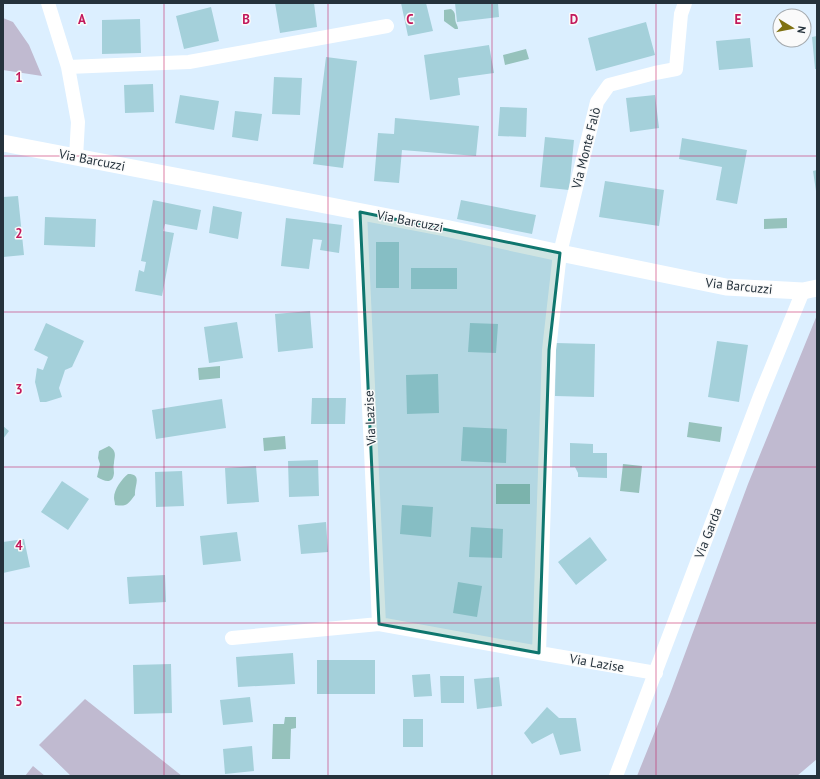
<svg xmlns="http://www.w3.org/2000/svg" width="820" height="779" font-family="'PT Sans',sans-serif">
<rect width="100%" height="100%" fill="#dcefff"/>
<path fill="#c0bad0" d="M 3,18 L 13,22 L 29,45 L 42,76 L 3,70 Z
M 817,315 L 817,759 L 797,776 L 637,776 L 670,694 L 748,484 Z
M 85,699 L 182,776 L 71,776 L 39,745 Z
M 33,766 L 45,776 L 25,776 Z"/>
<path fill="#96c2bc" d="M 451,9 C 457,13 454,17 456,23 C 457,25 458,27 458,29 L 455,29 L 444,21 L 444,10 Z
M 526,49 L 529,59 L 505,65 L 503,55 Z
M 787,218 L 787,228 L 764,229 L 764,219 Z
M 220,366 L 220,378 L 199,380 L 198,368 Z
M 689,422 L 722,427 L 720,442 L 687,437 Z
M 285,436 L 286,449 L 264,451 L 263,438 Z
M 109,446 C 111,447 113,449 114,451 C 116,455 114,459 114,463 C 113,467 114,470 114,473 C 113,485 104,481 97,477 L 100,464 L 98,458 L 99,451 Z
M 623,464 L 642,466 L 639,493 L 620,491 Z
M 128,474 C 143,474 134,486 135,495 C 128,504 127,507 115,505 C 115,502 114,500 114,498 C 114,489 122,479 128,474 Z
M 496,484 L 530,484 L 530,504 L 496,504 Z
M 285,717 L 296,717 L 296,728 L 291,729 L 290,759 L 272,759 L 273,724 L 284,724 Z"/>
<path fill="#a4d0da" d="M 275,3 L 314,3 L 317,27 L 280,33 Z
M 401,3 L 426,3 L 433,31 L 408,36 Z
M 455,3 L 498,3 L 499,17 L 457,22 Z
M 211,7 L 219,41 L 184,49 L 176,16 Z
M 140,19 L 141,53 L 102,54 L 102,20 Z
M 646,22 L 655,55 L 596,71 L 588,38 Z
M 817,36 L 817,69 L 815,69 L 812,37 Z
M 750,38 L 753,67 L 719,70 L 716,41 Z
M 489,45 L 494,73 L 458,78 L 460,95 L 430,100 L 424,55 Z
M 326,57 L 357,61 L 343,168 L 313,164 Z
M 274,77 L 302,78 L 300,115 L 272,114 Z
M 153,84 L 154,112 L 125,113 L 124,85 Z
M 180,95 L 219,101 L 214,130 L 175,123 Z
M 655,95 L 659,128 L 630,132 L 626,98 Z
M 500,107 L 527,108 L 526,137 L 498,136 Z
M 235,111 L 262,114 L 258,141 L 232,137 Z
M 395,118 L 479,126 L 476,156 L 402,150 L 399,183 L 374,181 L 378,133 L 394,134 Z
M 545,137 L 574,140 L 569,190 L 540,187 Z
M 682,138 L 747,150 L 737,204 L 716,200 L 722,167 L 679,159 Z
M 817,170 L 817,191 L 816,191 L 813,171 Z
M 605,181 L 664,190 L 659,226 L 599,217 Z
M 18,196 L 24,255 L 3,257 L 3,197 Z
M 153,200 L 201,210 L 197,230 L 165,224 L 163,231 L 174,233 L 162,296 L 135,291 L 139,270 L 144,272 L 146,262 L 141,261 Z
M 461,200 L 536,215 L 532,234 L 457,219 Z
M 213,206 L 242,212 L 238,239 L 209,233 Z
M 45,217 L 96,219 L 95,247 L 44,245 Z
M 286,218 L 342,225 L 339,253 L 320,250 L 322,240 L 313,239 L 309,269 L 281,266 Z
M 376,242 L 399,242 L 399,288 L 376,288 Z
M 411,268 L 457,268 L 457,289 L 411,289 Z
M 310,311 L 313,348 L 278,352 L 275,314 Z
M 237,322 L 243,358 L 209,363 L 204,327 Z
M 46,323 L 84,341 L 72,367 L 65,370 L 59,388 L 62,397 L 46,402 L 40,402 L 35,382 L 37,368 L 43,370 L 48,357 L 34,350 Z
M 470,323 L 498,324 L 496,353 L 468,352 Z
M 717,341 L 748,345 L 739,402 L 708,397 Z
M 556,343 L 595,344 L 594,397 L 555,396 Z
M 438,374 L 439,413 L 407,414 L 406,375 Z
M 312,398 L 346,398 L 345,424 L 311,424 Z
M 222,399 L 226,428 L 156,439 L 152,410 Z
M 3,426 L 9,431 L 3,439 Z
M 463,427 L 507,429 L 506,463 L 461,461 Z
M 570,443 L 593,444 L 593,453 L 607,453 L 607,478 L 578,477 L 578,473 L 575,467 L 570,467 Z
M 318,460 L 319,496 L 289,497 L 288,461 Z
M 256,466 L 259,502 L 227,504 L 225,468 Z
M 182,471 L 184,506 L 156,507 L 155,472 Z
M 62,481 L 89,499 L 68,530 L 41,512 Z
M 402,505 L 433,507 L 431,537 L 400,534 Z
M 326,522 L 328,552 L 301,554 L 298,525 Z
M 471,527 L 503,529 L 502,558 L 469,557 Z
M 237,532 L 241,561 L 203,565 L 200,536 Z
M 590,537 L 607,560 L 576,585 L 558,562 Z
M 24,539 L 30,567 L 3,573 L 3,542 Z
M 165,575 L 166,602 L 129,604 L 127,577 Z
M 458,582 L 482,586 L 477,617 L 453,613 Z
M 293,653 L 295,684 L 238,687 L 236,657 Z
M 317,660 L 375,660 L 375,694 L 317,694 Z
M 171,664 L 172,713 L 134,714 L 133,665 Z
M 430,674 L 432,696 L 414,697 L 412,675 Z
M 440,676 L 464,676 L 464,703 L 441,703 Z
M 499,677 L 502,706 L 477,709 L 474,679 Z
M 250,697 L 253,722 L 223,725 L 220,700 Z
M 547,707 L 559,718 L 576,718 L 581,751 L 560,755 L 553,733 L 532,744 L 524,733 Z
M 403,719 L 423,719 L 423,747 L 403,747 Z
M 252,746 L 254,771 L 225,774 L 223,749 Z"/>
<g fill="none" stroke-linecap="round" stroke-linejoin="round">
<path stroke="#fff" stroke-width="14" d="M 48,3 L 68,67 L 78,122 L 76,157
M 68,67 L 189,62 L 387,26
M 360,212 L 379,624 L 539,653 L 656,673
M 232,638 L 379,624
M 539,653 L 549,350 L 560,253 L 597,102 L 609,85 L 655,73 L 676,69 L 681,14 L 685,3
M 616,776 L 760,396 L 803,291"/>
<path stroke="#fff" stroke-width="17" d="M 3,143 L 445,228 L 560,253 L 726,287 L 803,291 L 817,288"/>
</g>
<path fill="#0f766e" fill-opacity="0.2" stroke="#0f766e" stroke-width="3" stroke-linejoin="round" d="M 360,212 L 560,253 L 549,350 L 539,653 L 379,624 Z"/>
<path fill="none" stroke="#c2185b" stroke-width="1" stroke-opacity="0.55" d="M 164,3 L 164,776M 328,3 L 328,776M 492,3 L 492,776M 656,3 L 656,776M 3,156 L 817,156M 3,312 L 817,312M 3,467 L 817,467M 3,623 L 817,623"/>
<g text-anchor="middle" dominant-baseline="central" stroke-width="3" stroke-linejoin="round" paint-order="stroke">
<g font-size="13" fill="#25323c" stroke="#fafafa">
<text transform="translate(586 148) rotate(-76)">Via Monte Falò</text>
<text transform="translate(92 160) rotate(11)">Via Barcuzzi</text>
<text transform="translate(410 221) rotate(11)">Via Barcuzzi</text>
<text transform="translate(739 286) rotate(6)">Via Barcuzzi</text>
<text transform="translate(370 418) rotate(-93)">Via Lazise</text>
<text transform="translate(708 533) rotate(-69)">Via Garda</text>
<text transform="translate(597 663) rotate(10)">Via Lazise</text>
</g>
</g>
<g font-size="13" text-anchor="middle" font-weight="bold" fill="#c2185b" stroke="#fafafa" stroke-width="3" stroke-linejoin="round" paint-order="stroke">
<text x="82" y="24">A</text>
<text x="246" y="24">B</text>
<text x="410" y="24">C</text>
<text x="574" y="24">D</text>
<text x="738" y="24">E</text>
<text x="19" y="82">1</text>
<text x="19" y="238">2</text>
<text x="19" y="394">3</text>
<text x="19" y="550">4</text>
<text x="19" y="706">5</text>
</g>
<rect width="820" height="779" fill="none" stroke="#25323c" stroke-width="8"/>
<g transform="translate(792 28) rotate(100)"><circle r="19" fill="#fafafa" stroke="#a5aaae"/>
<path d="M0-3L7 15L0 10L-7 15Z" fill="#7f7111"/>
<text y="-6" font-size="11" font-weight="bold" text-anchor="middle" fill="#25323c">N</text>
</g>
</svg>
